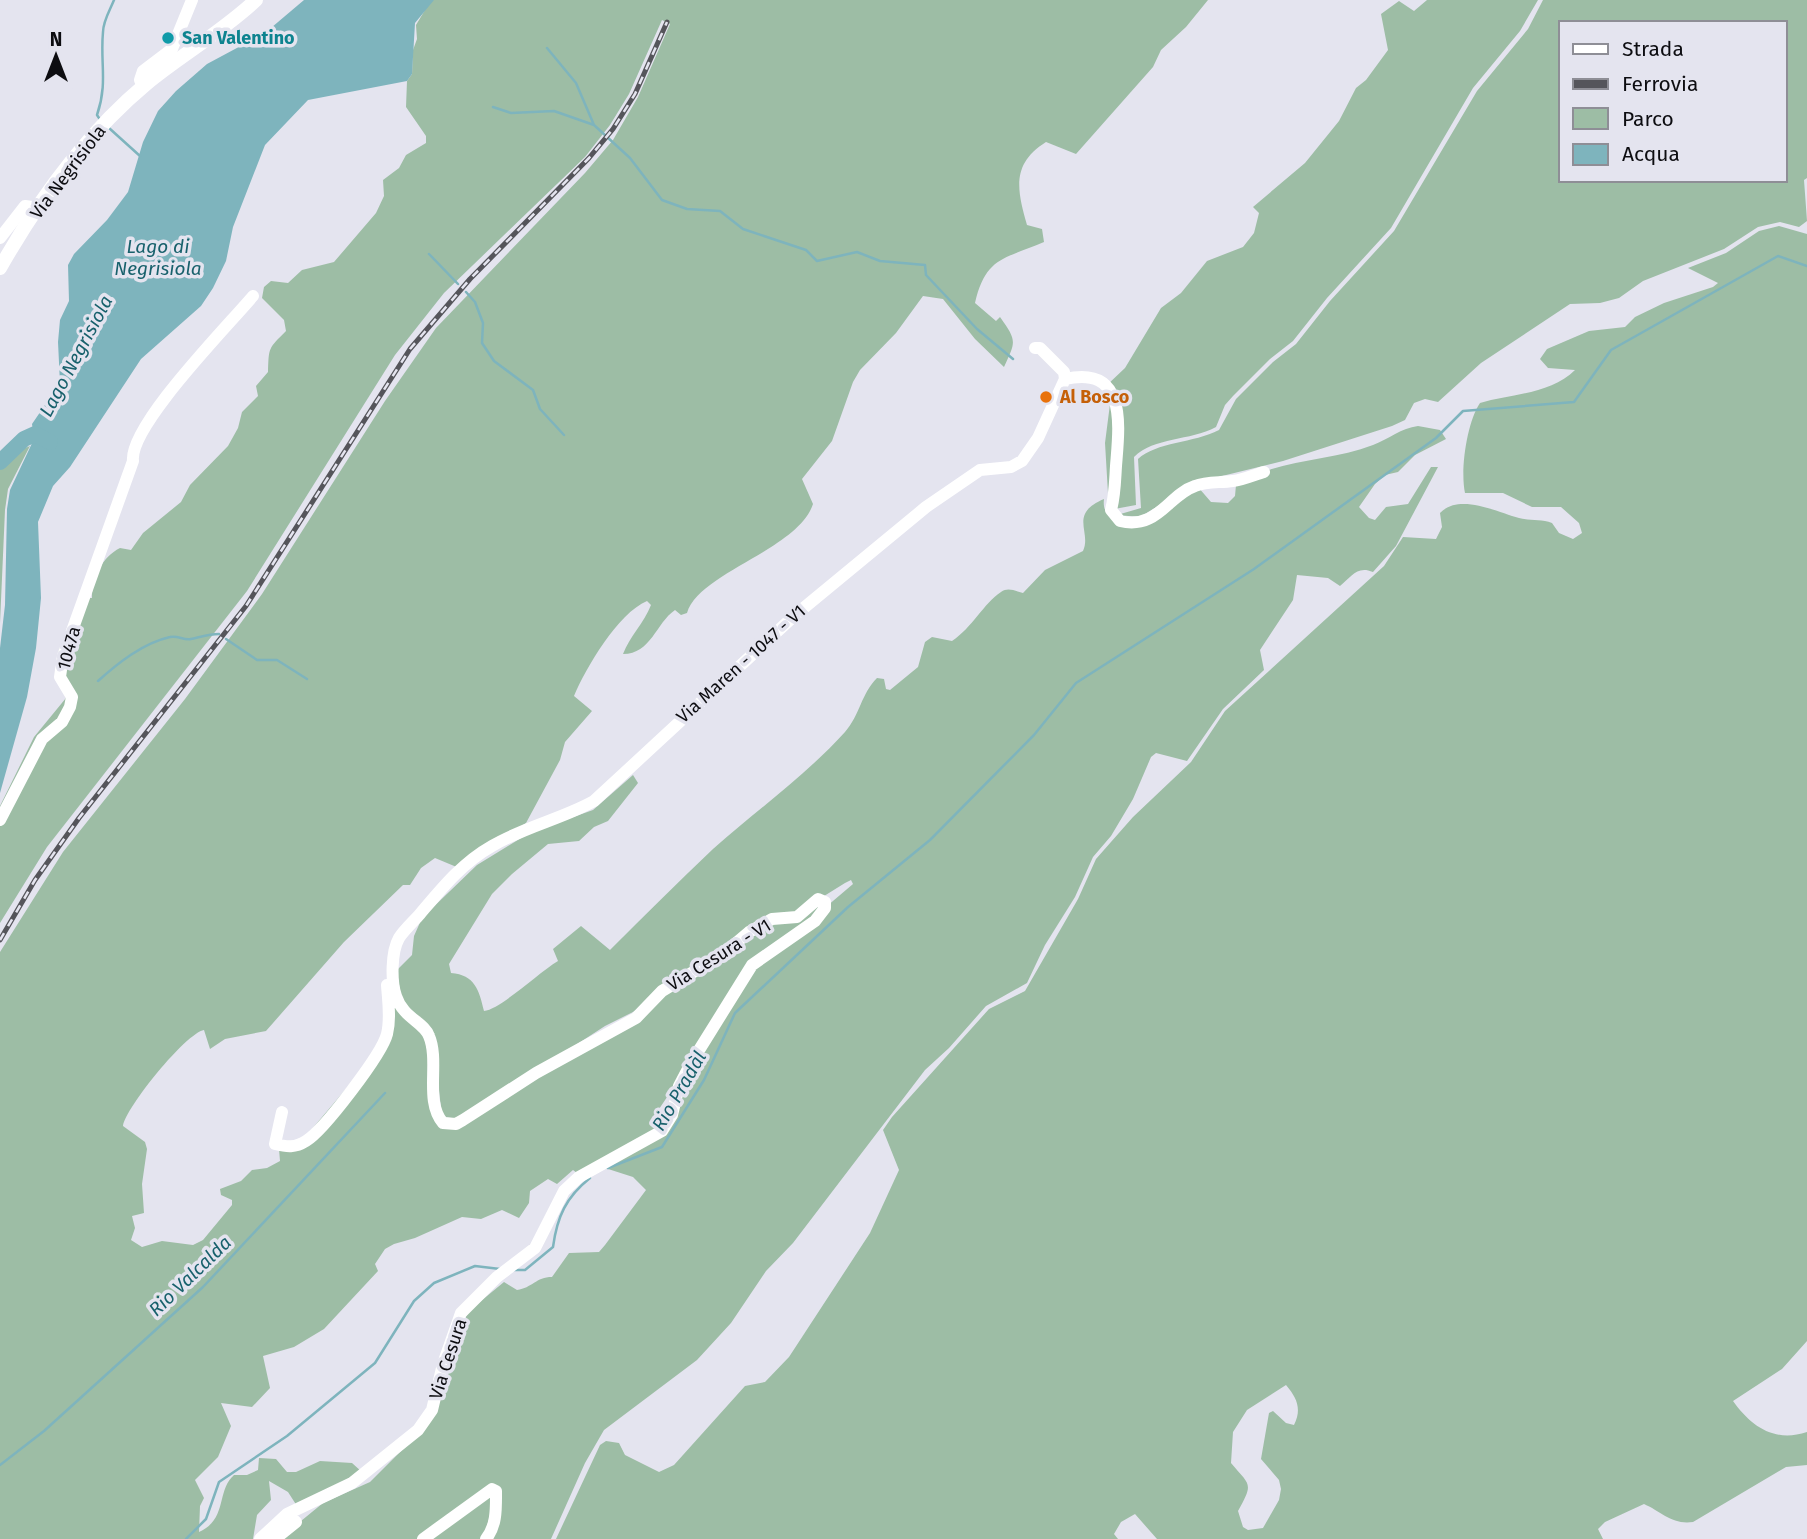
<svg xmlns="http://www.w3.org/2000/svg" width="1807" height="1539" font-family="'Fira Sans',sans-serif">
<rect width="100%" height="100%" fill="#e4e4ef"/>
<path fill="#9dbda5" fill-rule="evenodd" d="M 431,0 L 1208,0 L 1186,27 L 1161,50 L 1153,67 L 1076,154 L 1046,142 C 1011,164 1017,190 1027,225 L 1042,229 L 1044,242 C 1005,259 986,256 975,303 L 996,321 L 1000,317 C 1017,341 1016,341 1004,367 L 975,339 L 943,299 L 923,296 L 896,333 L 860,370 L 853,382 L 832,441 L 802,479 L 813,504 C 798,550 699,572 687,613 L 681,615 L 675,610 C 656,623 651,654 623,654 C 630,636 644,623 651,605 L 647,601 C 618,613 586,668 574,696 L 592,711 L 565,742 L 560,760 L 526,823 L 459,868 L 435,858 L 421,868 L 410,885 L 403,885 L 344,942 L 266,1031 L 225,1039 L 210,1049 L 204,1030 C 186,1033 126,1107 123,1126 L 145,1142 L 147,1149 L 142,1184 L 144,1213 L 132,1216 L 135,1228 L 131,1240 L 142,1247 L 162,1241 L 193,1245 L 203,1240 L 232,1205 L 232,1200 L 221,1195 L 220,1189 L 241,1181 L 252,1170 L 267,1168 L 280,1161 L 279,1149 L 306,1136 L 384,1044 L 388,996 L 424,1032 L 441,1127 L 659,998 L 751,935 L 820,902 L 816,915 L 767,948 L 653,1118 L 657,1121 L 673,1098 L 662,1125 L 577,1173 L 573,1170 L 557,1184 L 548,1179 L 530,1191 L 529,1203 L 519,1218 L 502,1210 L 481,1219 L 462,1217 L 415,1238 L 394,1244 L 385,1249 L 375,1264 L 378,1271 L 324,1329 L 294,1347 L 263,1356 L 270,1388 L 252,1407 L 221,1403 L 231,1426 L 218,1457 L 195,1480 L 204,1498 L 200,1506 L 199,1532 C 228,1519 216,1491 234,1475 L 247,1475 L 258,1470 L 259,1458 L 276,1459 L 287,1472 L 296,1472 L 320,1461 L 352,1463 L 362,1472 L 297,1506 L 288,1492 L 269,1481 L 271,1500 L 257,1515 L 253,1539 L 0,1539 L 0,952 L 63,852 L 185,699 L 262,594 L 385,401 L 436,328 L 585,173 L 613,140 L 638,97 L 670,24 L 662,20 L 629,94 L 610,125 L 585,157 L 444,293 L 395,355 L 247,591 L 47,847 L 0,923 L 0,806 L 34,737 L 66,698 L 58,653 L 79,598 L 92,598 C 92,578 102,557 120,548 L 131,550 L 143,533 L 181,502 L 190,485 L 228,446 L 238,428 L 242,412 L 258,396 L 256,386 L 268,372 C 269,347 268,349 286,331 L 284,320 L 262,298 L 264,287 L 271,281 L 288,283 L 302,270 L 334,262 L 376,213 L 384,196 L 383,180 L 399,168 L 406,155 L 426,143 L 426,136 L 406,107 L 407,81 L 412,74 L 413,50 L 417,39 L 416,25 Z
M 1427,0 L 1538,0 L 1520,31 L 1473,88 L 1391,228 L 1327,298 L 1293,341 L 1270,359 L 1233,396 L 1225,405 L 1216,427 C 1190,441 1154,437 1134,457 L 1136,505 L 1109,510 L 1105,443 L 1110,404 L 1106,386 L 1125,368 L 1161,308 L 1181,293 L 1207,261 L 1243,247 L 1254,233 L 1259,213 L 1253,207 L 1305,163 L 1339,121 L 1356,88 L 1366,80 L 1388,50 L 1381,14 L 1399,1 L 1414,11 Z
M 1543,0 L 1807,0 L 1807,178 L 1804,180 L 1807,221 L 1799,227 L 1780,222 L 1758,227 L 1724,249 L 1643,281 L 1619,298 L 1600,303 L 1570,304 L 1481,363 L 1438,402 L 1425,399 L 1414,403 L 1405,420 L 1392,426 L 1283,461 L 1218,477 L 1166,501 L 1140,517 L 1117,515 L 1141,508 L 1138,459 C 1156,442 1194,443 1219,430 L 1236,399 L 1273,362 L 1296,344 L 1330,301 L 1394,231 L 1477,91 L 1528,29 ZM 1560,23 L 1784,23 L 1784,180 L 1560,180 Z
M 1779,226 L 1807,234 L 1807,1341 L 1782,1369 L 1733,1401 C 1751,1426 1774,1443 1807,1432 L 1807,1465 L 1786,1467 L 1693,1522 C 1672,1525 1662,1512 1644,1504 L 1605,1522 L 1598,1529 L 1603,1539 L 1157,1539 L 1135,1514 L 1121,1522 L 1114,1534 L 1118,1539 L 556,1539 L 600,1445 L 606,1441 L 619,1443 L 625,1455 L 659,1472 L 674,1465 L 745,1386 L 765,1382 L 789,1357 L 870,1233 L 899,1170 L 883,1130 L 892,1117 L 989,1009 L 1025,991 L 1078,899 L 1096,859 L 1133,817 L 1191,762 L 1225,711 L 1384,566 L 1403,537 L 1436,539 L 1442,527 L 1440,513 C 1459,493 1497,512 1519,518 C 1530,521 1541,519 1552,523 L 1559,533 L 1573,539 L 1582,533 L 1579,523 L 1561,507 L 1532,507 L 1503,493 L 1465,493 C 1460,470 1467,422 1480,403 C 1511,394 1551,394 1575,370 L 1548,368 L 1540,359 L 1547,349 L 1589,331 L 1625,327 L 1635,317 L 1664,303 L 1713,287 L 1718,283 L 1688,268 L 1726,253 L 1759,231 ZM 1286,1385 C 1297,1398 1302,1409 1294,1425 L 1286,1423 L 1273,1411 L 1269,1413 L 1261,1459 L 1279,1480 L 1281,1489 L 1279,1500 L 1263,1528 L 1248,1530 L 1243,1527 L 1238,1511 C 1254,1482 1250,1486 1231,1463 L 1233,1432 L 1247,1410 Z
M 1418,426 L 1440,430 L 1446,439 L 1415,455 L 1398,472 L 1385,475 L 1375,484 L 1359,507 L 1369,518 L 1375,520 L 1386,507 L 1408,504 L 1431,467 L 1438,467 L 1396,546 L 1373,572 C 1357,565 1351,577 1340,586 L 1328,578 L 1297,575 L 1293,600 L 1260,650 L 1264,670 L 1223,709 L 1187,761 L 1156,753 L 1151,757 L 1133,799 L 1111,836 L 1093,857 L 1075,897 L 1045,945 L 1027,983 L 986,1006 L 949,1048 L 925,1070 L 793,1243 L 766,1271 L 731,1323 L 697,1360 L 604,1430 L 585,1463 L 551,1539 L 490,1539 L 498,1490 L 420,1539 L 279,1539 L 323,1503 L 370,1482 L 422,1430 L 445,1389 L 455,1341 L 464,1320 L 470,1310 L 504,1282 L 517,1290 C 532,1288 536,1277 552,1277 L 569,1253 L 599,1252 L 605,1245 L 646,1190 L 633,1177 L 605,1168 L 647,1145 L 754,968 L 853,884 L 851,880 L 845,883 L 800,911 L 772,916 L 633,1012 L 605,1026 L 462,1119 L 442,1117 L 433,1038 L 402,1005 L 397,970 L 412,955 L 414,936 L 422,918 L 477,865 L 531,832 L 593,810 L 633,775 L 638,783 L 608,821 L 594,827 L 579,841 L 548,844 L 512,874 L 492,894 L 449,964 L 451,973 C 475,975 479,990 484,1011 C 501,1009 538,973 558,961 L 553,949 L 581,926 L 610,950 C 644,916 678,882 713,849 C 757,810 805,776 845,732 C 860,715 861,694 877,678 L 884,679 L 886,689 L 890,690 L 918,667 L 925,642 L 932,637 L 952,641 C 972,628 984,603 1001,592 C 1008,587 1015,591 1023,593 L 1045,570 L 1083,551 C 1092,532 1068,514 1104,499 C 1102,516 1113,518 1127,524 L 1198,487 L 1211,502 L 1228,503 L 1235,496 L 1236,485 C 1276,459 1329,462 1373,445 C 1389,439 1401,428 1418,426 Z
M 30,446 L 8,489 L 5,510 L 0,623 L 0,467 L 16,452 Z
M 488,1494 L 494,1503 L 483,1539 L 431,1539 Z"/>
<path fill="#7eb4bd" d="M 304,0 L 434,0 L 415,23 L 412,74 L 407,81 L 308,100 L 265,145 L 233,227 L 226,261 L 213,288 L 201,306 L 141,359 L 70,467 L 53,486 L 38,522 L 41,598 L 36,648 L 27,697 L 0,793 L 0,648 L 5,605 L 7,509 L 10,490 L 34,439 L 32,424 L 60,383 L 58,342 L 60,320 L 69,301 L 68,265 L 74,254 L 107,220 L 128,192 L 143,142 L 158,111 L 176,91 L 207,64 L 265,33 Z"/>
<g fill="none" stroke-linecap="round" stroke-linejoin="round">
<path stroke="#7eb4bd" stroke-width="2.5" d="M 547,48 L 576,83 L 594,125 L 630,158 L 662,200 L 687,209 L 720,211 L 743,229 L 806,250 L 817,261 L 857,252 L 880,261 L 925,265 L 926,275 L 977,329 L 1013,359
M 493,107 L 511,113 L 554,111 L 594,125
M 101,121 L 97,115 C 108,83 100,63 103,32 C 103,21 110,10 114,0
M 109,128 L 140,156
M 429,254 L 458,284
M 466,292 L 475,302 L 483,323 L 482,343 L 494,361 L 533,390 L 540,409 L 564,435
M 226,639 L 257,660 L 277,660 L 307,679
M 98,681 C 118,663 143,643 170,637 C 178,635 184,641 191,639 C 201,637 208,634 219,634
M 608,1168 L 662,1147 L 704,1080 L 735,1013 L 848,907 L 930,840 L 1034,735 L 1076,683 L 1254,569 L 1436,438 L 1463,411 L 1574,402 L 1611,350 L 1778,256 L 1807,266
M 513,1270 L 525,1270 L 553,1247 C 557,1217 566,1197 590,1178
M 0,1465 L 44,1431 L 203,1287 L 385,1093
M 186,1539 L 206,1519 L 219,1482 L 287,1436 L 375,1363 L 414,1301 L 434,1283 L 475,1266 L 500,1269"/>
<path stroke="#7eb4bd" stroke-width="16" d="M 0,462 L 24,439 L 35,434 L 50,442"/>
<path stroke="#fff" stroke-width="12" d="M 143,86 L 140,80 L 143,71 L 172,49 L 192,0
M 0,238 L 25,206 L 39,208
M 1035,348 L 1040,348 L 1064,372 L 1065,379
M 1065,379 C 1128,365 1119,427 1116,466 C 1115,481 1115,495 1111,510 L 1120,521 C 1158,530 1168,495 1195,486 C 1207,481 1220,483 1233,481 C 1243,480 1254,475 1264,472
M 0,820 L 42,739 L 62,722 L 70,707 L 72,697 L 60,677 L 63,656 L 133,461 C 129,426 227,327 253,296
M 282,1112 L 275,1144 C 287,1147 295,1148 306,1141 C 324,1130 382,1054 387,1034 C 391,1018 388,1001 387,985
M 260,1539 L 287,1514 L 352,1483 L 418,1430 L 432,1410 L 443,1364 L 461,1313 L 497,1277 L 535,1248 L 564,1191 L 579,1177 L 662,1131 L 672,1115 L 679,1086 L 691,1063 L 752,965 L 815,921 L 825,908 L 825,902 L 818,899 L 797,917 L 772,919 L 749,932 L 723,954 L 662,991 L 636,1018 L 536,1073 L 463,1120 L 456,1124 L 443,1123 C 424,1101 440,1062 429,1036 C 424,1022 403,1018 396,996 C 391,982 391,952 399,938 C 404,930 413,922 420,914 C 442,888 462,863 492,846 C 526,826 562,819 594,801 L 794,616 L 926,507 L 980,470 L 1011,467 L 1022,461 L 1038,438 L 1065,379
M 275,1539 L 296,1522 L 287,1514
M 423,1539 L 492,1489 L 496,1491 C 496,1508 497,1525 486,1539"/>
<path stroke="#fff" stroke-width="14" d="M 0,268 C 38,201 86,134 146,84 C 181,55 222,32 256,0"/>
<defs>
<path id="rail" d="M 0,940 L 35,880 L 79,818 L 246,606 L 410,349 L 470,279 L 589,158 L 613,129 L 635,94 L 667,22"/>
</defs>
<use href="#rail" stroke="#55555b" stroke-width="5"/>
<use href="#rail" stroke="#e4e4ef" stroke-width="2.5" stroke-dasharray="8" stroke-linecap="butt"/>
</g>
<circle fill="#0f9aa8" stroke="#e4e4ef" stroke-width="2.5" cx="168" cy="38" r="7"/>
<circle fill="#e8710a" stroke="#e4e4ef" stroke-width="2.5" cx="1046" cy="397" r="7"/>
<g text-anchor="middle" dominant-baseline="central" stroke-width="7" stroke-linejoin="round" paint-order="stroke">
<g font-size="18" font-weight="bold" fill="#0d838f" stroke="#e4e4ef" text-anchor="start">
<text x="182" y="38">San Valentino</text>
</g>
<g font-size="18" fill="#0d0d11" stroke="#e4e4ef">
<text transform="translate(68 172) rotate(-53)">Via Negrisiola</text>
<text transform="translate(69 648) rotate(-75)">1047a</text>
<text transform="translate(741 664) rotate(-42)">Via Maren - 1047 - V1</text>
<text transform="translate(719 955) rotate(-32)">Via Cesura - V1</text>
<text transform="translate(448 1359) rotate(-72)">Via Cesura</text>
</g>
<g font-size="18" font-weight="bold" fill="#c56008" stroke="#e4e4ef" text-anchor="start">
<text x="1060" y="397">Al Bosco</text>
</g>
<g font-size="19" font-style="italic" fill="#18616c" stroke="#e4e4ef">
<text x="158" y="246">Lago di<tspan x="158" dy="22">Negrisiola</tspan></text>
<text transform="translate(76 356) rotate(-62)">Lago Negrisiola</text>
<text transform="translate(679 1091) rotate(-60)">Rio Pradàl</text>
<text transform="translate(190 1276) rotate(-44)">Rio Valcalda</text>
</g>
</g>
<rect x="1559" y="21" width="228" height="161" fill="#e4e4ef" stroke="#8e8e96" stroke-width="2"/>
<rect x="1573" y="44" width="35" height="10" fill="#ffffff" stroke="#8e8e96" stroke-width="2"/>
<text x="1622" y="56" font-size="21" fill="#0d0d11">Strada</text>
<rect x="1573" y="79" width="35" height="10" fill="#55555b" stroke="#8e8e96" stroke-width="2"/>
<text x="1622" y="91" font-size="21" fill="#0d0d11">Ferrovia</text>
<rect x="1573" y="108" width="35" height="21" fill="#9dbda5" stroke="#8e8e96" stroke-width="2"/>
<text x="1622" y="126" font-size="21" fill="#0d0d11">Parco</text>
<rect x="1573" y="144" width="35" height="21" fill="#7eb4bd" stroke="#8e8e96" stroke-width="2"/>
<text x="1622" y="161" font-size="21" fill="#0d0d11">Acqua</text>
<g transform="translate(56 56)" stroke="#e4e4ef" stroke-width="5" paint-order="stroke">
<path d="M0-5L12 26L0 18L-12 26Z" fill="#0d0d11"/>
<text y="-10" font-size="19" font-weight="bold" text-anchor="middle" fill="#0d0d11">N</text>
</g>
</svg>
